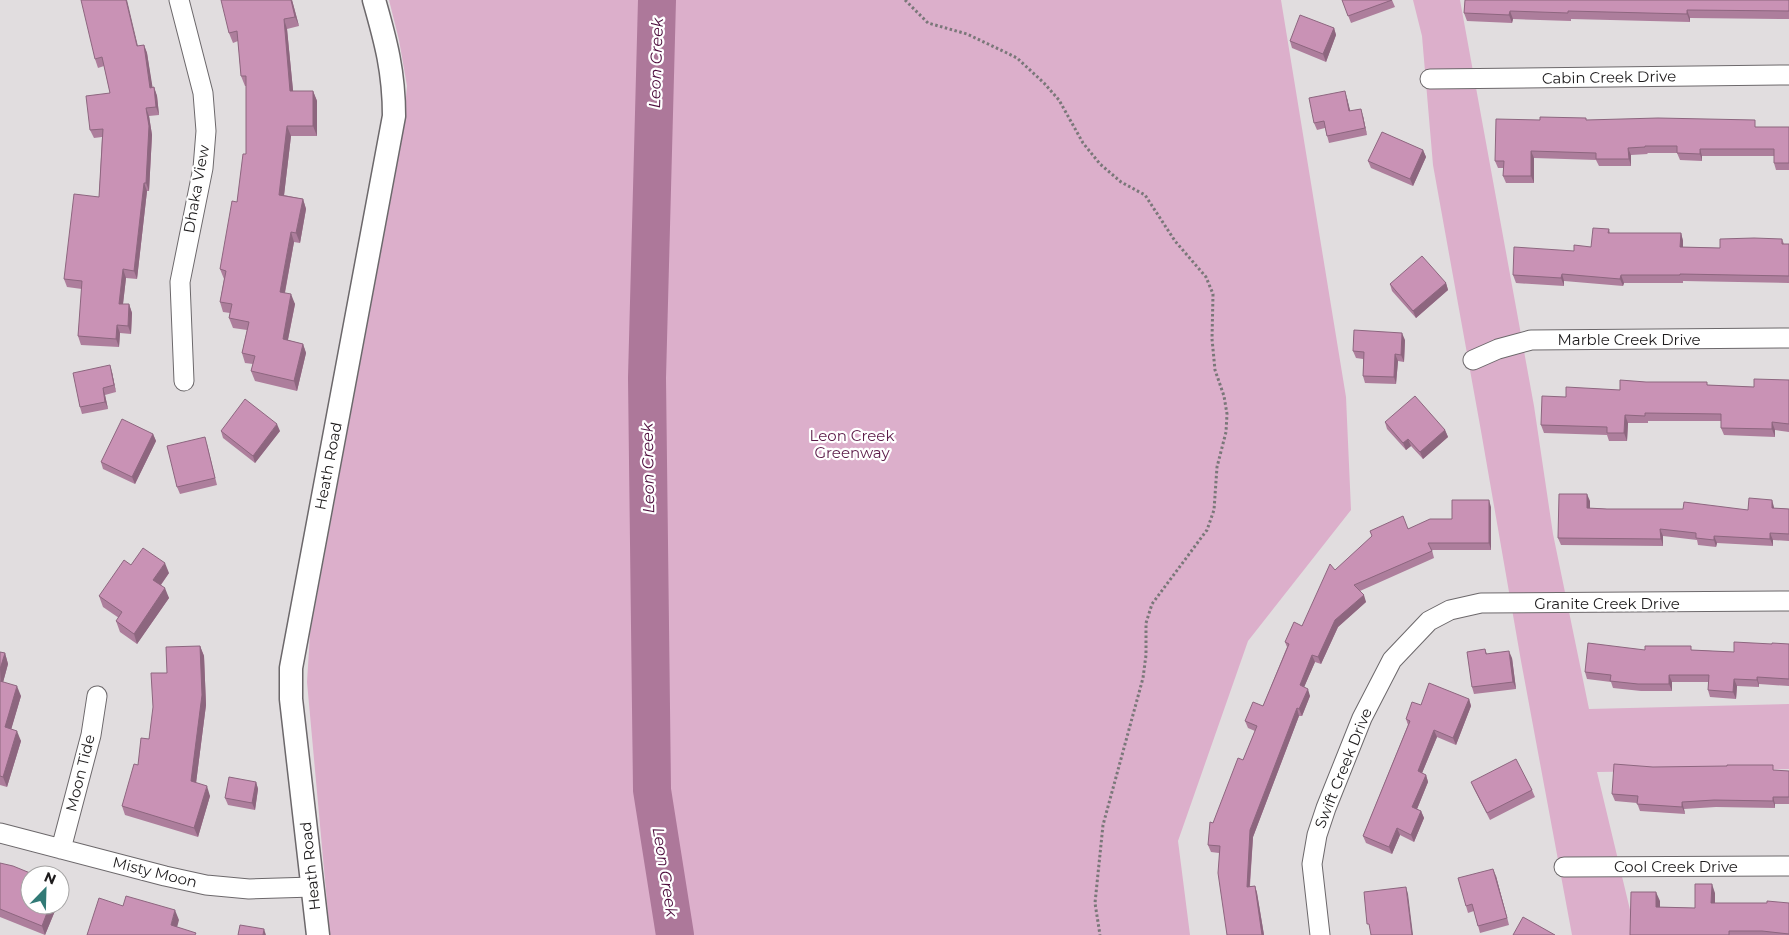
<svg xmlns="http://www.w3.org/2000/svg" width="1789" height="935" font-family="Montserrat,sans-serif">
<rect width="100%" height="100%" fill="#e1dddf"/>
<path fill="#dcafcb" d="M 389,0 L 1281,0 L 1346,397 L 1351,510 L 1248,641 L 1178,841 L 1190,935 L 330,935 L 307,682 L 310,634 L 402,139 L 407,86 L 399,40 Z
M 1413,0 L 1460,0 L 1534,406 L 1553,534 L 1589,709 L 1789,704 L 1789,769 L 1597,772 L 1631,914 L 1633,935 L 1572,935 L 1521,661 L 1481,431 L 1433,165 L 1422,36 Z"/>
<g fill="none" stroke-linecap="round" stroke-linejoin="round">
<path stroke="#ad789a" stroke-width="38" d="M 657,0 L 647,378 L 652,790 L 675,935"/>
<defs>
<path id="minor" d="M 179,0 L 203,93 L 206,131 L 203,168 L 180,282 L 184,381
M 1430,79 L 1789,75
M 1473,360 L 1498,349 L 1531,340 L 1789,338
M 0,833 L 165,876 L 206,885 L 249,889 L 313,887
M 61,849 L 91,735 L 97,696
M 1564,867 L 1789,866
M 1320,935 L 1312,864 L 1317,835 L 1326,808 L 1362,718 L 1392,660 L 1429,621 L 1450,610 L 1481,603 L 1789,601"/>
<path id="tertiary" d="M 318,935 L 291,699 L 291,668 L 394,116 C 394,72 386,42 374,0"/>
</defs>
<use href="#minor" stroke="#6c686b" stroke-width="21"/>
<use href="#tertiary" stroke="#6c686b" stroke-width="25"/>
<path stroke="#7a7779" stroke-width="3" stroke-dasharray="2.5 2.5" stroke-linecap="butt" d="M 905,0 L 928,23 L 967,34 L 1007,53 L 1017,58 L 1044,83 L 1059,100 L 1083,143 L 1100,164 L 1121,182 L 1145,195 L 1175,241 L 1206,277 L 1213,294 L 1212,339 L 1215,370 L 1224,396 L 1227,414 L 1226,432 L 1217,467 L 1214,510 L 1207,530 L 1152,604 L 1146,623 L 1146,655 L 1143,678 L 1103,825 L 1095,903 L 1100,935"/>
<use href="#minor" stroke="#fff" stroke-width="19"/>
<use href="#tertiary" stroke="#fff" stroke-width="22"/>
</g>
<path fill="#ad7e9c" d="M 292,0 L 299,26 L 287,29 L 293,91 L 313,91 L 317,101 L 317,136 L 291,136 L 284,195 L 303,199 L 306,209 L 300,243 L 294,242 L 285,293 L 295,304 L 288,340 L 303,344 L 306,353 L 297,391 L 255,381 L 251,371 L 253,364 L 245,363 L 242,353 L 247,330 L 233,328 L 229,318 L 230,313 L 223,312 L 220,302 L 224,279 L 220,269 L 237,202 L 246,154 L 246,86 L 245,86 L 241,76 L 238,41 L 233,43 L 229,33 Z
M 1342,0 L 1392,0 L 1395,7 L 1351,23 Z
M 1465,0 L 1789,0 L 1789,19 L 1690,18 L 1690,22 L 1571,19 L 1571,21 L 1513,19 L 1512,23 L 1467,21 L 1464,13 Z
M 1334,28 L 1336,35 L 1326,62 L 1292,48 L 1290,41 Z
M 144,45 L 147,53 L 152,87 L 154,87 L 157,96 L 159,115 L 149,116 L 152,135 L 149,191 L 147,191 L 137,279 L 126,278 L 123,304 L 129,304 L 132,313 L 131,334 L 120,333 L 119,347 L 81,345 L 78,336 L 82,289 L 67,287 L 64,279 L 99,197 L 102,137 L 94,138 L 90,130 L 110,93 L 104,66 L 98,68 L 95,59 Z
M 1347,98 L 1350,111 L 1363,116 L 1367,135 L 1329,143 L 1325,128 L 1317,130 L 1314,123 Z
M 1587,120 L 1757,127 L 1789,127 L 1789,170 L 1776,170 L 1774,163 L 1774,156 L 1702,156 L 1702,161 L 1680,160 L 1677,153 L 1647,153 L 1648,154 L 1631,155 L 1631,166 L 1599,166 L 1596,160 L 1534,158 L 1534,183 L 1506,183 L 1503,176 L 1503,168 L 1498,168 L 1495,161 Z
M 1423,150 L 1426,157 L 1413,186 L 1371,168 L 1368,161 Z
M 1609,229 L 1610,233 L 1681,233 L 1683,241 L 1683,247 L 1720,248 L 1782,239 L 1784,244 L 1789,244 L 1789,283 L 1683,281 L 1683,283 L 1624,283 L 1623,286 L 1564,281 L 1564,286 L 1516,283 L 1513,275 L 1574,251 L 1591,247 Z
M 1446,283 L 1448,290 L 1416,318 L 1392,291 L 1390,284 Z
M 1405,340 L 1404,362 L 1398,361 L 1396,384 L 1365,383 L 1363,376 L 1363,359 L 1356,358 L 1353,351 Z
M 112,372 L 116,392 L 105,395 L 108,409 L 82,414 L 80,407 Z
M 1789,380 L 1789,432 L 1775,430 L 1775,437 L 1724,435 L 1721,428 L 1721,421 L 1648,421 L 1648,423 L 1628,423 L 1627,441 L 1609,441 L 1607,435 L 1544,433 L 1541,425 L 1566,397 L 1620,390 L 1646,382 L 1754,387 Z
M 1385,422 L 1445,430 L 1448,437 L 1423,459 L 1411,446 L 1406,450 L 1387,429 Z
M 221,431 L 280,431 L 255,463 L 223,438 Z
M 153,434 L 156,441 L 135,484 L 103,469 L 101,462 Z
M 207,444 L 217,485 L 180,494 L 177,487 Z
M 1590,501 L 1590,508 L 1607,509 L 1748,510 L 1774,507 L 1774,508 L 1789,509 L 1789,541 L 1773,540 L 1773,546 L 1717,543 L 1716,547 L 1698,545 L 1697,540 L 1663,536 L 1663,546 L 1561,545 L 1558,538 Z
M 1491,507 L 1491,550 L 1432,550 L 1434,558 L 1360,591 L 1366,602 L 1338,627 L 1321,664 L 1315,662 L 1304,687 L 1310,696 L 1302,716 L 1299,716 L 1253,837 L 1250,886 L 1255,886 L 1257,893 L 1264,935 L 1227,935 L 1219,853 L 1211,852 L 1208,845 L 1213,823 L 1243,760 L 1255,731 L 1248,728 L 1245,721 L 1263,706 L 1287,647 L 1285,642 L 1302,626 L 1335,570 L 1408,529 L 1452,519 Z
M 131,565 L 169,573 L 161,585 L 169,598 L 137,644 L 120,632 L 116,621 L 119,618 L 103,607 L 99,596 Z
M 1772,644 L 1789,644 L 1789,686 L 1759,684 L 1759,687 L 1737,686 L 1736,699 L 1710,697 L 1708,690 L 1708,682 L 1672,682 L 1672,691 L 1641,691 L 1613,688 L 1611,682 L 1587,679 L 1585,672 L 1645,650 L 1692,650 L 1734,652 Z
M 200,646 L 204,656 L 206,705 L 196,783 L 210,796 L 198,837 L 125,815 L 122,806 L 149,739 L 167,673 Z
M 1485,649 L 1487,654 L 1512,658 L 1516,689 L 1474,694 L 1472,687 Z
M 0,652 L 5,653 L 8,664 L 3,682 L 21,696 L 11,729 L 21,741 L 7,787 L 0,785 Z
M 1469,699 L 1471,706 L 1456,745 L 1437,737 L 1422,773 L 1426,775 L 1428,782 L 1417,809 L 1421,811 L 1424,818 L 1414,842 L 1400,835 L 1392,854 L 1366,843 L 1363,836 L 1408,725 L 1406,719 L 1421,705 Z
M 1653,767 L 1789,771 L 1789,804 L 1775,804 L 1775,808 L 1716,807 L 1684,809 L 1685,814 L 1640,811 L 1637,803 L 1615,801 L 1612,794 Z
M 256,782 L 258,789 L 255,810 L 228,805 L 225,798 Z
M 1471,782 L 1532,790 L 1535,797 L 1490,820 L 1474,789 Z
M 0,863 L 30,905 L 57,906 L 45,935 L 0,917 Z
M 1496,876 L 1509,925 L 1480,933 L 1474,911 L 1468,913 L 1466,906 Z
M 1715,893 L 1715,903 L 1789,903 L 1789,935 L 1630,935 L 1660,901 L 1660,907 L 1695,908 Z"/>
<path fill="#8d667f" d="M 126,0 L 127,0 L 140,55 L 137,46 Z
M 291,0 L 292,0 L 299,26 L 295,17 Z
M 1687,10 L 1690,18 L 1690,22 L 1687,14 Z
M 1510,11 L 1513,19 L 1512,23 L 1509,15 Z
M 284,19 L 287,29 L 294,100 L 290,91 Z
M 1334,28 L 1336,35 L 1326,62 L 1323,54 Z
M 144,45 L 147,53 L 154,96 L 150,88 Z
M 154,87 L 157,96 L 159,115 L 156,107 Z
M 313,91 L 317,101 L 317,136 L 313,126 Z
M 1345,91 L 1347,98 L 1352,118 L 1349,111 Z
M 146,108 L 149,116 L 152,135 L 149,191 L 146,183 Z
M 1361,109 L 1363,116 L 1367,135 L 1365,128 Z
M 287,126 L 291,136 L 283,204 L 279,195 Z
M 1628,148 L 1631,155 L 1631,166 L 1629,159 Z
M 1700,149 L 1702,156 L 1702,161 L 1700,154 Z
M 1423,150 L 1426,157 L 1413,186 L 1410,179 Z
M 1531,151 L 1534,158 L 1534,183 L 1531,176 Z
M 144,183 L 147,191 L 137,279 L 134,271 Z
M 303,199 L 306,209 L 300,243 L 296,233 Z
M 291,232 L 294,242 L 283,302 L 280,292 Z
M 1681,233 L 1683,241 L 1683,255 L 1680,247 Z
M 123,269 L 126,278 L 122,312 L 119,304 Z
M 1562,274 L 1564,281 L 1564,286 L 1561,278 Z
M 1621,275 L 1624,283 L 1623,286 L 1620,279 Z
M 1446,283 L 1448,290 L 1416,318 L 1413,311 Z
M 291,294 L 295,304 L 286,349 L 283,339 Z
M 129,304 L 132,313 L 131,334 L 128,326 Z
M 117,325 L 120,333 L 119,347 L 116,339 Z
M 1402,333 L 1405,340 L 1404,362 L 1401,355 Z
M 303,344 L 306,353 L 297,391 L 294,381 Z
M 1395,354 L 1398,361 L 1396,384 L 1394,377 Z
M 110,365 L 112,372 L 116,392 L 114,385 Z
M 103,388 L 105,395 L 108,409 L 105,402 Z
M 1625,415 L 1628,423 L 1627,441 L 1624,433 Z
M 1772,422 L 1775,430 L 1775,437 L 1772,429 Z
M 277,424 L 280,431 L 255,463 L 253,456 Z
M 1445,430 L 1448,437 L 1423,459 L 1420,452 Z
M 153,434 L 156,441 L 135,484 L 132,477 Z
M 1408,439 L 1411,446 L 1406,450 L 1403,443 Z
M 1587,494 L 1590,501 L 1590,515 L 1587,508 Z
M 1489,500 L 1491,507 L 1491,550 L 1489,543 Z
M 1772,500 L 1774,507 L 1774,515 L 1772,508 Z
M 1660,529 L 1663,536 L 1663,546 L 1661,539 Z
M 1770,533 L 1773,540 L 1773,546 L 1770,539 Z
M 1714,536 L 1717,543 L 1716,547 L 1714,540 Z
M 165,563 L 169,573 L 157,590 L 153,580 Z
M 165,588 L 169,598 L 137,644 L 134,634 Z
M 1364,595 L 1366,602 L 1338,627 L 1321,664 L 1318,657 L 1335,620 Z
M 200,646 L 204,656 L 206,705 L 195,791 L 191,781 Z
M 1509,651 L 1512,658 L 1516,689 L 1513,682 Z
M 5,653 L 8,664 L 1,690 L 0,669 Z
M 1312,655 L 1315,662 L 1302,692 L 1300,685 Z
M 1669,675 L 1672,682 L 1672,691 L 1669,684 Z
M 1757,677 L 1759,684 L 1759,687 L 1757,680 Z
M 1734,679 L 1737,686 L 1736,699 L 1733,692 Z
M 17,686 L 21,696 L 9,737 L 5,727 Z
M 1308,689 L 1310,696 L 1302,716 L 1299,709 Z
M 1469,699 L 1471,706 L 1456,745 L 1453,738 Z
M 1297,708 L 1299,716 L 1253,837 L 1249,894 L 1247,887 L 1250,830 Z
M 1434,730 L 1437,737 L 1420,778 L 1418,771 Z
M 17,731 L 21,741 L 7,787 L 3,777 Z
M 1426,775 L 1428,782 L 1415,814 L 1412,807 Z
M 256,782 L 258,789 L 255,810 L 252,803 Z
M 207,786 L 210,796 L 198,837 L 194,828 Z
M 1773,797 L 1775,804 L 1775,808 L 1773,801 Z
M 1682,802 L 1684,809 L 1685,814 L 1682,807 Z
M 1421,811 L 1424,818 L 1414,842 L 1411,835 Z
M 1397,828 L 1400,835 L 1392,854 L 1389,847 Z
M 1493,869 L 1496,876 L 1509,925 Z
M 1712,884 L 1715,893 L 1715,912 L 1711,903 Z
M 1255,886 L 1257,893 L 1264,935 L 1262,935 Z
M 1406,887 L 1408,894 L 1413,935 L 1412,935 Z
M 1656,892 L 1660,901 L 1660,916 L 1656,907 Z
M 50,905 L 56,905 L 57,906 L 45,935 L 42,926 Z
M 175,910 L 179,920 L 175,935 L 171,925 Z
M 264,929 L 266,935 L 263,935 Z"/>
<path fill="#c992b5" stroke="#8d667f" d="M 81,0 L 126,0 L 137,46 L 144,45 L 150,88 L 154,87 L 156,107 L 146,108 L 149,126 L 146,183 L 144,183 L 134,271 L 123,269 L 119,304 L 129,304 L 128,326 L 117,325 L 116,339 L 78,336 L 82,281 L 64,279 L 74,194 L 99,197 L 103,129 L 90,130 L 86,96 L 110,93 L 102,57 L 95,59 Z
M 221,0 L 291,0 L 295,17 L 284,19 L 290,91 L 313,91 L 313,126 L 287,126 L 279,195 L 303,199 L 296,233 L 291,232 L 280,292 L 291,294 L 283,339 L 303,344 L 294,381 L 251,371 L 255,356 L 242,353 L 249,322 L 229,318 L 232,304 L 220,302 L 226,271 L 220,269 L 232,201 L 237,202 L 243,154 L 246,154 L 246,76 L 241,76 L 237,31 L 229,33 Z
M 1342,0 L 1392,0 L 1348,16 Z
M 1465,0 L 1789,0 L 1789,11 L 1687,10 L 1687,14 L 1568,11 L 1568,13 L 1510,11 L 1509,15 L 1464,13 Z
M 1300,15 L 1334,28 L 1323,54 L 1290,41 Z
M 1345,91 L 1349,111 L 1361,109 L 1365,128 L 1327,136 L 1324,121 L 1314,123 L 1309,98 Z
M 1540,117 L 1586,118 L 1586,120 L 1658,118 L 1755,120 L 1755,127 L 1789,127 L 1789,163 L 1774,163 L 1774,149 L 1700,149 L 1700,154 L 1677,153 L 1677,146 L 1645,146 L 1645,147 L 1628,148 L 1629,159 L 1596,159 L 1596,153 L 1531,151 L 1531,176 L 1503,176 L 1504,161 L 1495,161 L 1496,119 L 1540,120 Z
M 1382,132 L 1423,150 L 1410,179 L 1368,161 Z
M 1593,228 L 1609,229 L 1608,233 L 1681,233 L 1680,247 L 1720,248 L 1720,239 L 1754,238 L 1782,239 L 1782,244 L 1789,244 L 1789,276 L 1680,274 L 1680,275 L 1621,275 L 1620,279 L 1562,274 L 1561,278 L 1513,275 L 1514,247 L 1574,251 L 1574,245 L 1591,247 Z
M 1422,256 L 1446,283 L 1413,311 L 1390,284 Z
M 1354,330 L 1402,333 L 1401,355 L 1395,354 L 1394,377 L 1363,376 L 1364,352 L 1353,351 Z
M 110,365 L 114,385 L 103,388 L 105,402 L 80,407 L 73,373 Z
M 1754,379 L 1789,380 L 1789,424 L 1772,422 L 1772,429 L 1721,428 L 1721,414 L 1645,413 L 1645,416 L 1625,415 L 1624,433 L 1607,433 L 1607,427 L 1541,425 L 1542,396 L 1566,397 L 1566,387 L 1620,390 L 1620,380 L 1646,382 L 1707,382 L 1707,385 L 1754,387 Z
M 1415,396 L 1445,430 L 1420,452 L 1408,439 L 1403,443 L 1385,422 Z
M 245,399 L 277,424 L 253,456 L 221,431 Z
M 122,419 L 153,434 L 132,477 L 101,462 Z
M 205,437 L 215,478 L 177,487 L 167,446 Z
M 1559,494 L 1587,494 L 1587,508 L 1607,509 L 1683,509 L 1684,502 L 1748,510 L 1749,498 L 1772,500 L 1772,508 L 1789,509 L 1789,534 L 1770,533 L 1770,539 L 1714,536 L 1714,540 L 1696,538 L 1696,533 L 1660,529 L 1661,539 L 1558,538 Z
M 1452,500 L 1489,500 L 1489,543 L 1428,543 L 1432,551 L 1354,585 L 1364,595 L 1335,620 L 1318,657 L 1312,655 L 1300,685 L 1308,689 L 1299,709 L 1297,708 L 1250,830 L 1247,887 L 1255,886 L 1262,935 L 1227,935 L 1218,873 L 1220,846 L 1208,845 L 1210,822 L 1213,823 L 1238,758 L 1243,760 L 1257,726 L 1245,721 L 1253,702 L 1263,706 L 1289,644 L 1285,642 L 1294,622 L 1302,626 L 1330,564 L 1335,570 L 1372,536 L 1370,531 L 1403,516 L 1408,529 L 1430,519 L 1452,519 Z
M 143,548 L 165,563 L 153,580 L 165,588 L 134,634 L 116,621 L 122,612 L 99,596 L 124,560 L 131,565 Z
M 1734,642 L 1772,644 L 1772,643 L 1789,644 L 1789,679 L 1757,677 L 1757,680 L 1734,679 L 1733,692 L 1708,690 L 1709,675 L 1669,675 L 1669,684 L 1638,684 L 1610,681 L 1611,675 L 1585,672 L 1588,643 L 1645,650 L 1645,646 L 1691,646 L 1691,650 L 1734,652 Z
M 200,646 L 202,695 L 191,781 L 207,786 L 194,828 L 122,806 L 134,764 L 138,765 L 141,738 L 149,739 L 153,707 L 151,673 L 167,673 L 166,647 Z
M 1485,649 L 1486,654 L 1509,651 L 1513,682 L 1472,687 L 1467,652 Z
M 0,652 L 5,653 L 0,669 Z
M 0,681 L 17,686 L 5,727 L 17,731 L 3,777 L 0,776 Z
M 1429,683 L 1469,699 L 1453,738 L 1434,730 L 1418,771 L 1426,775 L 1412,807 L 1421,811 L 1411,835 L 1397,828 L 1389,847 L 1363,836 L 1410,721 L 1406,719 L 1412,702 L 1421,705 Z
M 1516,759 L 1532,790 L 1487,813 L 1471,782 Z
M 1614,764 L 1653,767 L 1727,766 L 1727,765 L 1773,765 L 1773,770 L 1789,771 L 1789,797 L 1773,797 L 1773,801 L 1714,800 L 1682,802 L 1682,807 L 1637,804 L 1638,796 L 1612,794 Z
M 229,777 L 256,782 L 252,803 L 225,798 Z
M 0,863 L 13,866 L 35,875 L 30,875 L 30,905 L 50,905 L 42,926 L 0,909 Z
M 1493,869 L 1507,918 L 1478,926 L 1472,904 L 1466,906 L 1458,878 Z
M 1695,884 L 1712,884 L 1711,903 L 1767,903 L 1767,901 L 1789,903 L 1789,934 L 1762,931 L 1729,931 L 1729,935 L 1630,935 L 1631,892 L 1656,892 L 1656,907 L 1695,908 Z
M 1406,887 L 1412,935 L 1371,935 L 1369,924 L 1367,924 L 1364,892 Z
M 126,896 L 175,910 L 171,925 L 196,933 L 195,935 L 87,935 L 99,898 L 123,906 Z
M 1523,917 L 1555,935 L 1513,935 Z
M 240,925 L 264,929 L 263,935 L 238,935 Z"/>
<g text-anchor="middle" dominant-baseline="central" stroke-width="4.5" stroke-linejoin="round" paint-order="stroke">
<g font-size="15" fill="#1d1b1c" stroke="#fff">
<text transform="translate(1609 77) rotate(-1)">Cabin Creek Drive</text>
<text transform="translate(196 189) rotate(-80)">Dhaka View</text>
<text x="1629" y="339">Marble Creek Drive</text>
<text transform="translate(328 466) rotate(-79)">Heath Road</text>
<text x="1607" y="603">Granite Creek Drive</text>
<text transform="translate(1343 768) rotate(-68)">Swift Creek Drive</text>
<text transform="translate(80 773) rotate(-76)">Moon Tide</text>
<text transform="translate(310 866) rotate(-96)">Heath Road</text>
<text x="1676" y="866">Cool Creek Drive</text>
<text transform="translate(155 872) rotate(14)">Misty Moon</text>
</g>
<g font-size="15" fill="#5b1a48" stroke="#fff">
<text x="852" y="435">Leon Creek<tspan x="852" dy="17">Greenway</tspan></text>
</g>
<g font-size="16" font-style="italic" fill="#4e0d3d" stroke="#fff">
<text transform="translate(656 63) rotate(-88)">Leon Creek</text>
<text transform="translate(648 468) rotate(-91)">Leon Creek</text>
<text transform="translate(665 872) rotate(81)">Leon Creek</text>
</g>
</g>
<g transform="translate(45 890) rotate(23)"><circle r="24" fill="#ffffff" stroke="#a5a4a4"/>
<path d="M0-4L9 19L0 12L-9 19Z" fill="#317a76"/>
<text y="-8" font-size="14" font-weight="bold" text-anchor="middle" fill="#1d1b1c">N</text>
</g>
</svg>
